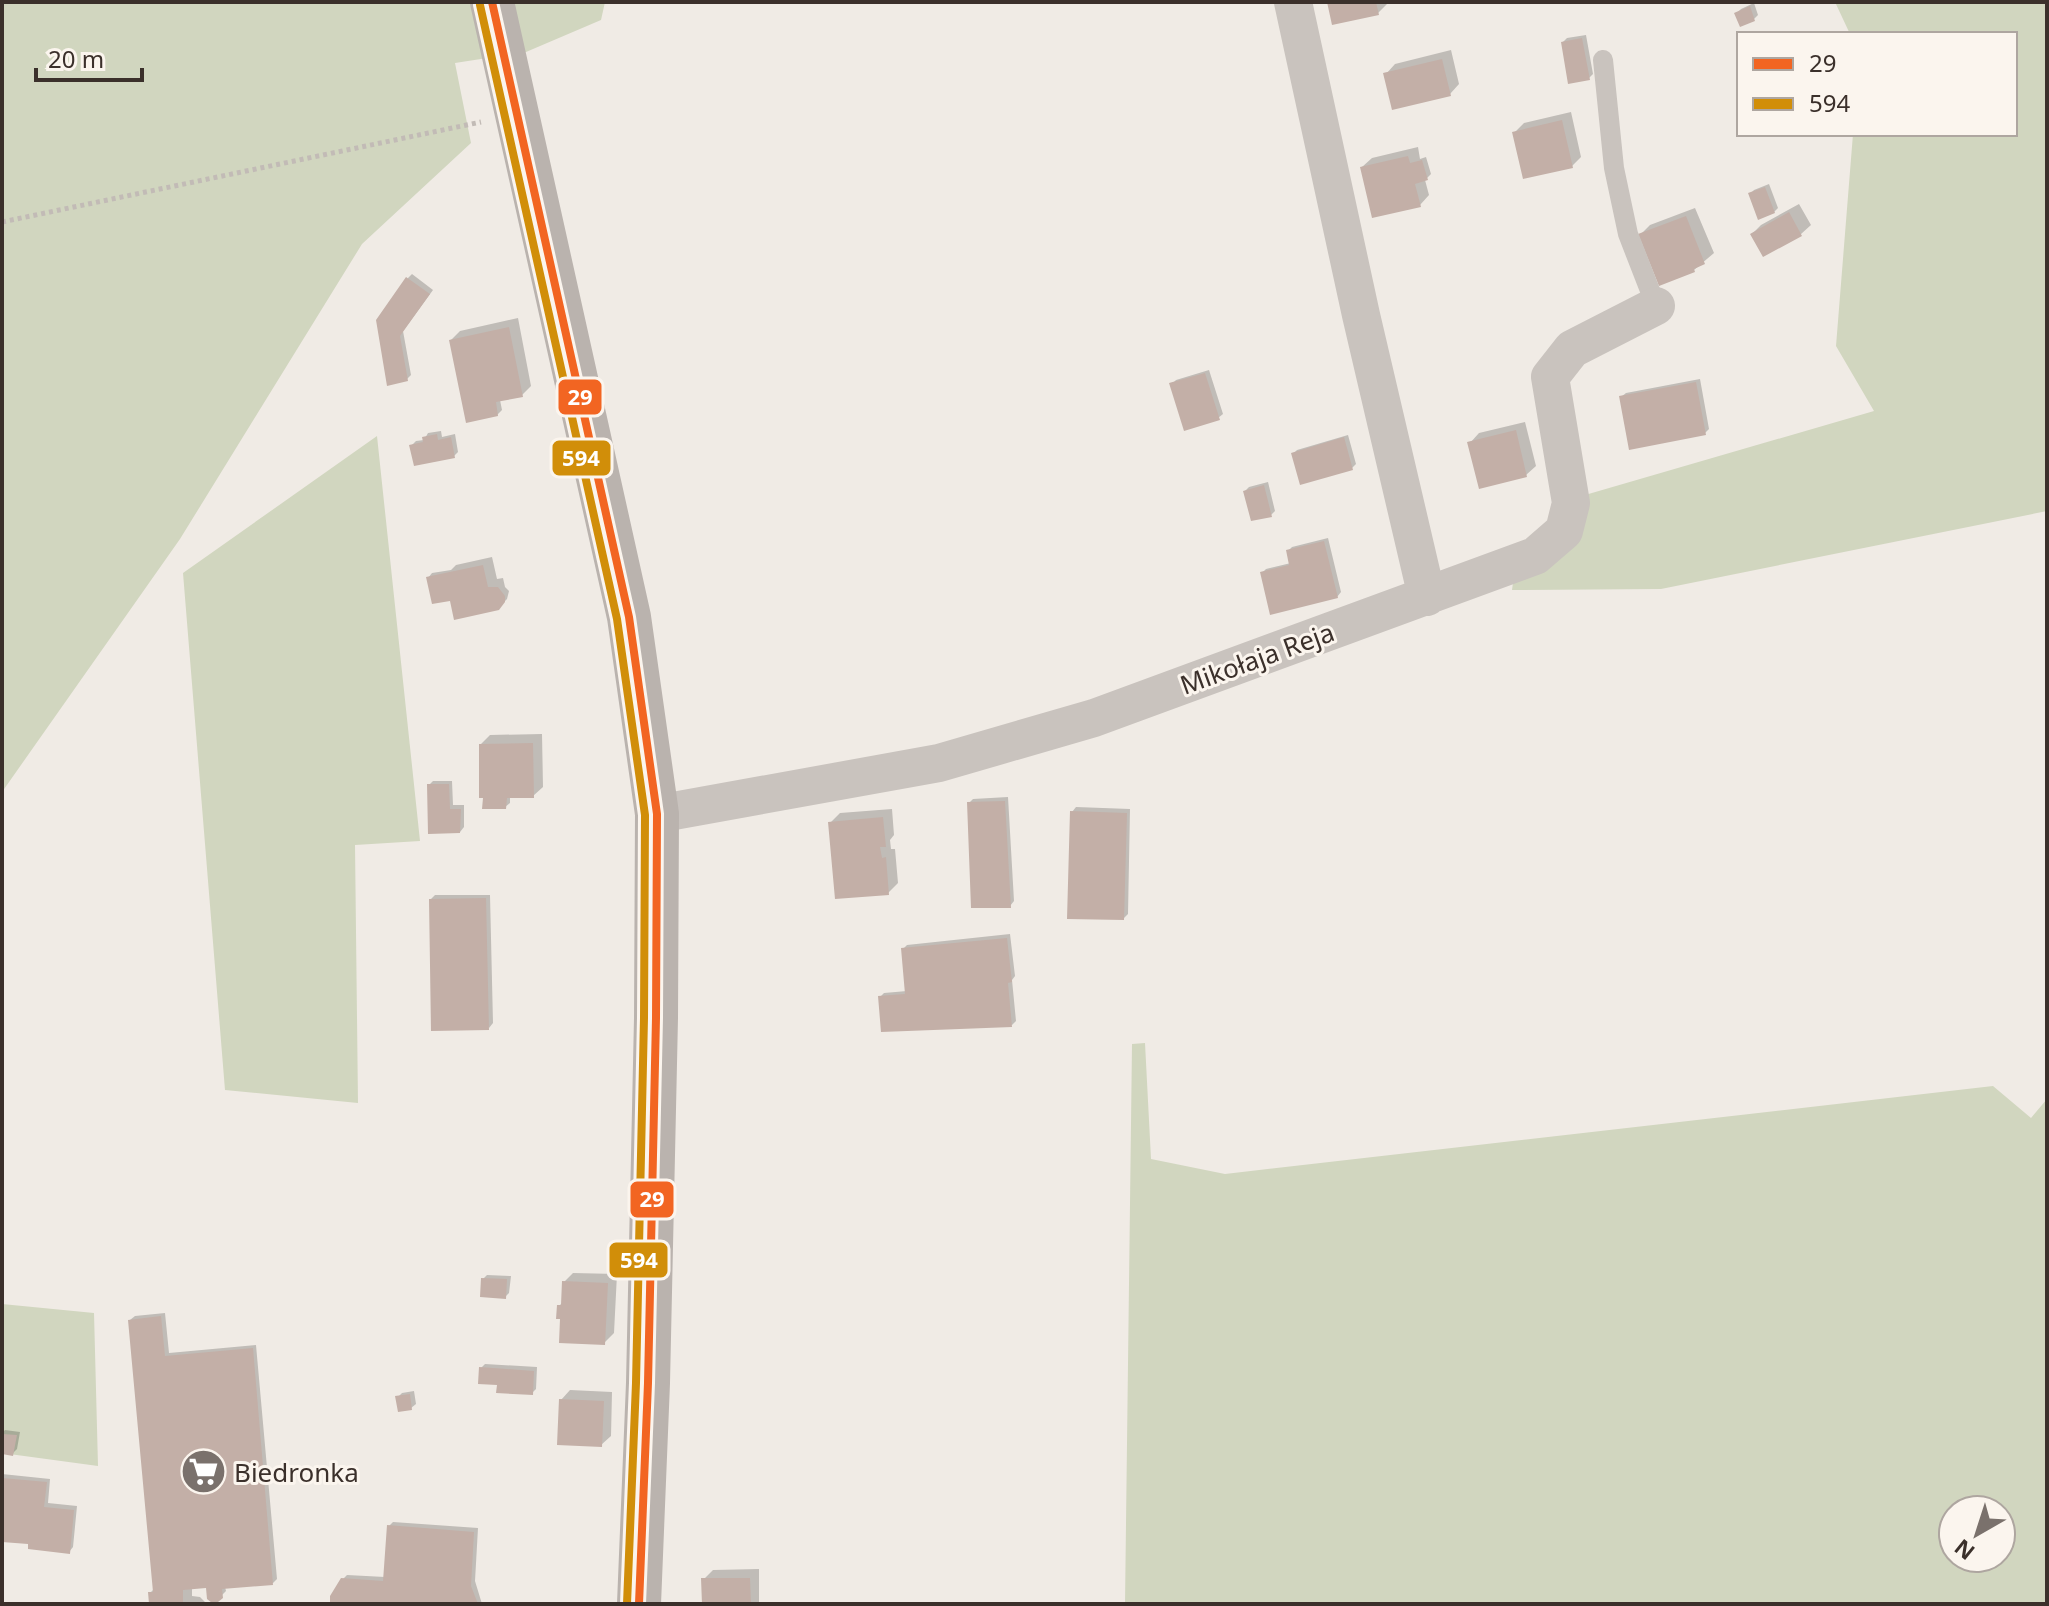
<svg xmlns="http://www.w3.org/2000/svg" width="2049" height="1606" font-family="'Noto Sans',sans-serif">
<rect width="100%" height="100%" fill="#f0ebe5"/>
<path fill="#d1d6bf" fill-rule="evenodd" d="M 2,2 L 605,2 L 601,20 L 526,52 L 455,63 L 471,143 L 362,244 L 180,539 L 2,792 Z
M 1835,2 L 2047,2 L 2047,511 L 1661,589 L 1512,590 L 1518,547 L 1542,533 L 1561,502 L 1874,411 L 1836,346 L 1853,134 L 2015,134 L 2015,34 L 1850,34 Z
M 377,436 L 420,841 L 355,845 L 358,1103 L 225,1090 L 183,573 Z
M 1145,1043 L 1151,1159 L 1225,1174 L 1993,1086 L 2031,1118 L 2047,1099 L 2047,1604 L 1125,1604 L 1132,1044 ZM 1953,1510 L 2001,1510 L 2001,1558 L 1953,1558 Z
M 2,1304 L 94,1313 L 98,1466 L 2,1453 Z"/>
<path fill="#0003" d="M 1329,2 L 1387,2 L 1388,3 L 1378,13 Z
M 1754,3 L 1758,15 L 1754,19 L 1737,13 L 1741,9 Z
M 1586,35 L 1593,74 L 1589,78 L 1563,42 L 1567,38 Z
M 1451,50 L 1459,84 L 1450,94 L 1386,74 L 1395,64 Z
M 1571,112 L 1581,157 L 1572,166 L 1514,133 L 1524,123 Z
M 1418,147 L 1420,159 L 1426,157 L 1431,174 L 1425,180 L 1429,195 L 1420,205 L 1362,167 L 1372,158 Z
M 1769,184 L 1778,208 L 1774,212 L 1750,194 L 1754,190 Z
M 1799,204 L 1811,225 L 1801,234 L 1764,255 L 1752,234 L 1761,225 Z
M 1695,208 L 1714,253 L 1694,270 L 1640,235 L 1650,225 Z
M 412,274 L 433,290 L 403,331 L 411,375 L 407,379 L 389,383 L 408,278 Z
M 518,318 L 531,386 L 522,395 L 500,400 L 502,410 L 497,415 L 451,340 L 460,331 Z
M 1209,370 L 1223,414 L 1218,418 L 1172,384 L 1176,380 Z
M 1700,379 L 1709,429 L 1705,433 L 1621,397 L 1626,393 Z
M 1525,422 L 1536,466 L 1526,475 L 1470,443 L 1479,433 Z
M 441,431 L 442,437 L 455,434 L 458,452 L 454,456 L 412,445 L 416,441 L 424,440 L 428,433 Z
M 1348,435 L 1356,464 L 1352,468 L 1293,454 L 1297,450 Z
M 1268,482 L 1275,511 L 1271,515 L 1245,491 L 1249,487 Z
M 1328,538 L 1341,592 L 1337,597 L 1262,573 L 1266,569 L 1291,563 L 1288,551 L 1292,547 Z
M 492,557 L 497,579 L 503,578 L 505,587 L 509,591 L 507,599 L 498,608 L 451,597 L 428,578 L 432,573 L 451,570 L 456,565 Z
M 542,734 L 543,787 L 533,796 L 510,796 L 510,803 L 505,807 L 481,744 L 490,735 Z
M 433,781 L 452,781 L 453,805 L 464,805 L 464,827 L 460,832 L 429,785 Z
M 1008,797 L 1014,901 L 1010,906 L 969,803 L 973,799 Z
M 1076,807 L 1130,809 L 1128,914 L 1124,918 L 1072,812 Z
M 892,809 L 894,835 L 890,840 L 891,849 L 895,849 L 898,883 L 888,893 L 830,823 L 840,813 Z
M 435,895 L 490,895 L 493,1023 L 489,1028 L 431,899 Z
M 1010,934 L 1015,976 L 1012,980 L 1016,1021 L 1012,1025 L 880,997 L 884,993 L 907,991 L 903,949 L 907,945 Z
M 573,1273 L 617,1274 L 614,1333 L 604,1343 L 562,1317 L 559,1306 L 563,1302 L 564,1282 Z
M 487,1275 L 511,1276 L 509,1293 L 505,1297 L 483,1279 Z
M 165,1313 L 169,1353 L 256,1345 L 277,1579 L 273,1583 L 225,1587 L 226,1591 L 217,1600 L 208,1586 L 192,1587 L 192,1596 L 200,1597 L 207,1604 L 151,1604 L 150,1593 L 154,1589 L 130,1320 L 135,1316 Z
M 485,1364 L 537,1367 L 536,1389 L 532,1393 L 499,1384 L 481,1368 Z
M 570,1390 L 612,1392 L 611,1436 L 601,1445 L 561,1400 Z
M 414,1391 L 416,1404 L 411,1408 L 398,1397 L 402,1393 Z
M 5,1430 L 20,1432 L 17,1449 L 13,1453 L 2,1452 L 2,1433 Z
M 2,1474 L 50,1479 L 48,1503 L 77,1506 L 73,1547 L 69,1552 L 31,1543 L 2,1540 Z
M 393,1522 L 478,1528 L 475,1581 L 482,1604 L 332,1604 L 342,1580 L 347,1575 L 385,1577 L 389,1526 Z
M 759,1569 L 759,1604 L 704,1604 L 704,1579 L 713,1570 Z"/>
<path fill="#c3afa7" d="M 1327,2 L 1376,2 L 1379,15 L 1332,25 Z
M 1750,6 L 1755,21 L 1740,27 L 1734,13 Z
M 1582,38 L 1590,80 L 1568,84 L 1561,42 Z
M 1442,59 L 1451,96 L 1392,110 L 1383,73 Z
M 1562,120 L 1573,168 L 1523,179 L 1512,132 Z
M 1408,156 L 1410,163 L 1422,160 L 1428,180 L 1415,184 L 1421,207 L 1372,218 L 1360,167 Z
M 1765,187 L 1775,213 L 1758,220 L 1748,193 Z
M 1789,212 L 1802,236 L 1763,257 L 1750,234 Z
M 1686,216 L 1705,264 L 1694,269 L 1695,272 L 1659,286 L 1638,234 Z
M 406,277 L 430,294 L 400,336 L 408,381 L 387,386 L 376,320 Z
M 509,327 L 523,397 L 496,402 L 498,416 L 466,423 L 449,340 Z
M 1205,373 L 1220,420 L 1184,431 L 1169,383 Z
M 1696,382 L 1706,435 L 1629,450 L 1619,396 Z
M 1516,430 L 1527,477 L 1479,489 L 1467,442 Z
M 437,434 L 438,440 L 451,437 L 455,458 L 414,466 L 409,445 L 423,442 L 422,437 Z
M 1344,437 L 1353,470 L 1300,485 L 1291,453 Z
M 1264,485 L 1272,517 L 1251,521 L 1243,491 Z
M 1324,541 L 1338,598 L 1270,615 L 1260,572 L 1289,565 L 1286,550 Z
M 483,565 L 488,587 L 498,587 L 505,596 L 505,602 L 499,610 L 454,620 L 450,601 L 432,604 L 426,577 Z
M 533,743 L 534,798 L 507,798 L 506,809 L 482,809 L 483,798 L 479,798 L 479,744 Z
M 427,784 L 449,784 L 450,809 L 461,809 L 460,833 L 428,834 Z
M 1005,801 L 1011,908 L 971,908 L 967,802 Z
M 1070,811 L 1127,813 L 1124,920 L 1067,919 Z
M 883,817 L 886,847 L 880,847 L 882,858 L 886,857 L 889,895 L 835,899 L 828,822 Z
M 486,898 L 489,1030 L 431,1031 L 429,899 Z
M 1007,938 L 1012,982 L 1008,983 L 1012,1027 L 881,1032 L 878,996 L 905,994 L 901,948 Z
M 481,1278 L 507,1279 L 506,1299 L 480,1297 Z
M 562,1281 L 608,1283 L 605,1345 L 559,1343 L 560,1319 L 556,1319 L 557,1305 L 561,1305 Z
M 161,1316 L 165,1356 L 253,1348 L 273,1585 L 222,1589 L 223,1598 L 218,1602 L 212,1603 L 207,1599 L 206,1588 L 183,1590 L 183,1604 L 149,1604 L 148,1592 L 153,1592 L 128,1320 Z
M 479,1367 L 534,1371 L 533,1395 L 496,1393 L 497,1385 L 478,1384 Z
M 410,1394 L 412,1410 L 398,1412 L 395,1396 Z
M 559,1399 L 604,1401 L 602,1447 L 557,1445 Z
M 2,1434 L 17,1435 L 13,1456 L 2,1454 Z
M 2,1478 L 47,1482 L 44,1507 L 74,1510 L 70,1554 L 28,1549 L 28,1544 L 2,1542 Z
M 387,1525 L 474,1532 L 471,1586 L 478,1604 L 330,1604 L 330,1596 L 341,1578 L 383,1581 Z
M 701,1578 L 750,1578 L 751,1604 L 702,1604 Z"/>
<g fill="none" stroke-linecap="round" stroke-linejoin="round">
<path stroke="#c2bbb6" stroke-width="5" stroke-dasharray="4 4" stroke-linecap="butt" d="M 2,222 L 481,122"/>
<path stroke="#c9c3be" stroke-width="20" d="M 1603,60 L 1614,168 L 1628,234 L 1656,306"/>
<path stroke="#c9c3be" stroke-width="38" d="M 1293,2 L 1361,315 L 1427,597
M 657,814 L 939,763 L 1094,718 L 1535,556 L 1564,531 L 1571,503 L 1550,377 L 1572,349 L 1656,306"/>
<path stroke="#bab3ae" stroke-width="44" d="M 492,2 L 629,617 L 657,814 L 656,1018 L 648,1383 L 639,1604"/>
<defs>
<path id="bus-1" d="M 492,2 L 629,617 L 657,814 L 656,1018 L 648,1383 L 639,1604"/>
<path id="bus-2" d="M 480,5 L 617,619 L 645,815 L 644,1018 L 636,1383 L 627,1604"/>
</defs>
<use href="#bus-1" stroke="#fbf5ee" stroke-width="14"/>
<use href="#bus-2" stroke="#fbf5ee" stroke-width="14"/>
<use href="#bus-1" stroke="#f26522" stroke-width="8"/>
<use href="#bus-2" stroke="#d18e09" stroke-width="8"/>
</g>
<defs>
<symbol id="supermarket-disc" viewBox="-11 -11 22 22"><circle r="9.5" fill="#7a716c" stroke="#fbf5ee"/><path d="M-6-5.5h2.5l.6 2H6L4.5 2H-2.5L-4.4-4H-6ZM-1.5 3.2a1.3 1.3 0 1 0 .1 0ZM3 3.2a1.3 1.3 0 1 0 .1 0Z" fill="#fff"/></symbol>
</defs>
<g fill-rule="evenodd">
<use href="#supermarket-disc" x="178" y="1446" width="51" height="51"/>
</g>
<g text-anchor="middle" dominant-baseline="central" stroke-width="6" stroke-linejoin="round" paint-order="stroke">
<g font-size="26" fill="#3b302b" stroke="#fbf5ee">
<text transform="translate(1257 658) rotate(-20)">Mikołaja Reja</text>
</g>
<g font-size="26" fill="#3b302b" stroke="#fbf5ee" text-anchor="start">
<text x="234" y="1472">Biedronka</text>
</g>
</g>
<g stroke="#fbf5ee" stroke-width="3">
<rect x="557" y="378" width="46" height="38" rx="8" fill="#f26522"/>
<rect x="551" y="439" width="61" height="38" rx="8" fill="#d18e09"/>
<rect x="629" y="1180" width="46" height="39" rx="8" fill="#f26522"/>
<rect x="608" y="1241" width="61" height="38" rx="8" fill="#d18e09"/>
</g>
<g font-size="22" text-anchor="middle" font-weight="bold" fill="#fff">
<text x="580" y="405">29</text>
<text x="581" y="466">594</text>
<text x="652" y="1207">29</text>
<text x="639" y="1268">594</text>
</g>
<rect width="2049" height="1606" fill="none" stroke="#3b302b" stroke-width="8"/>
<rect x="1737" y="32" width="280" height="104" fill="#fbf5ee" stroke="#aea6a0" stroke-width="2"/>
<rect x="1753" y="58" width="40" height="12" fill="#f26522" stroke="#aea6a0" stroke-width="2"/>
<text x="1809" y="72" font-size="24" fill="#3b302b">29</text>
<rect x="1753" y="98" width="40" height="12" fill="#d18e09" stroke="#aea6a0" stroke-width="2"/>
<text x="1809" y="112" font-size="24" fill="#3b302b">594</text>
<g transform="translate(1977 1534) rotate(219)"><circle r="38" fill="#fbf5ee" stroke="#aea6a0" stroke-width="2"/>
<path d="M0-6L14 30L0 20L-14 30Z" fill="#7a716c"/>
<text y="-12" font-size="22" font-weight="bold" text-anchor="middle" fill="#3b302b">N</text>
</g>
<path d="M36 68v12h106v-12" fill="none" stroke="#3b302b" stroke-width="4"/>
<text x="48" y="68" font-size="24" fill="#3b302b" stroke="#fbf5ee" stroke-width="6" paint-order="stroke">20 m</text>
</svg>
